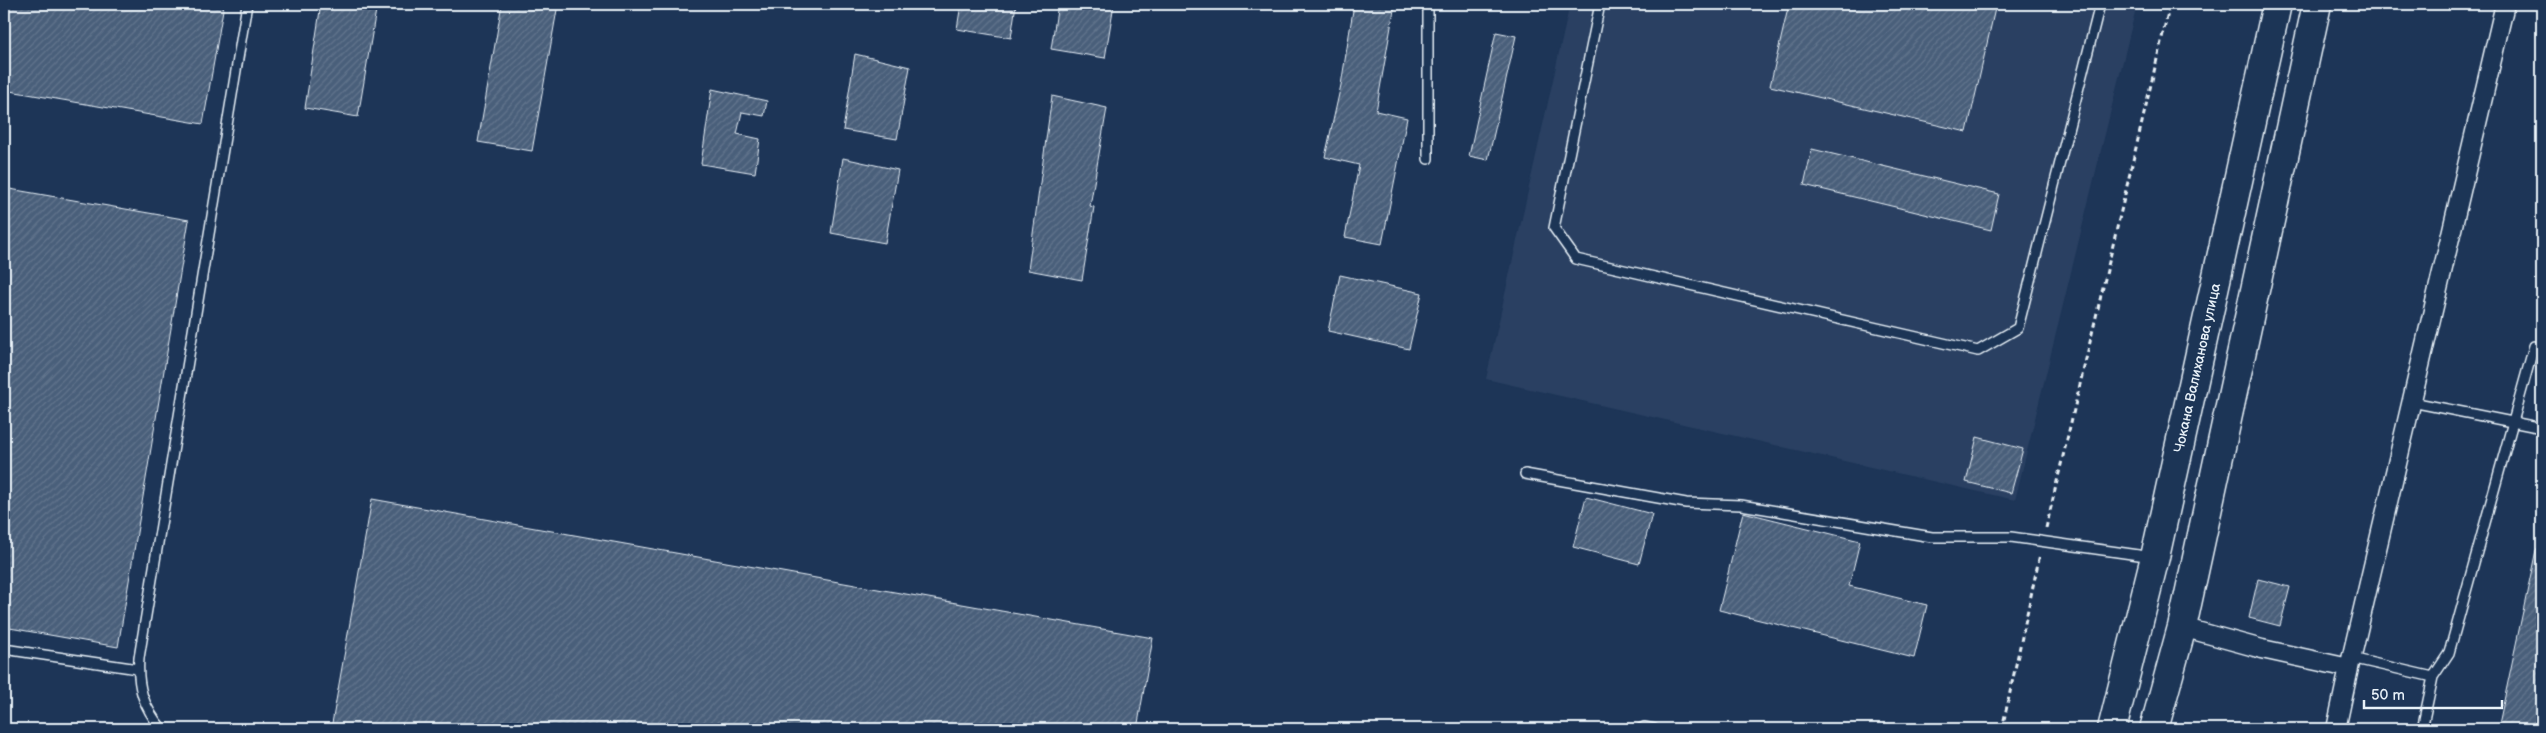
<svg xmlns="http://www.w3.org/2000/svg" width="2546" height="733" font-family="'Balsamiq Sans',sans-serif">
<defs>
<pattern id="building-hatch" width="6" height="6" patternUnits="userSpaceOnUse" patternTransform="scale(1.25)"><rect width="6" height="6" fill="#495e7a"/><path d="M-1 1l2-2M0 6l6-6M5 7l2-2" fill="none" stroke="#63768e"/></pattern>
</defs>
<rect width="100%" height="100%" fill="#1d3557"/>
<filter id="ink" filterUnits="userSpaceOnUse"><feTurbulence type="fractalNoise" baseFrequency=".02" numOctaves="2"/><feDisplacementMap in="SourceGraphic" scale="10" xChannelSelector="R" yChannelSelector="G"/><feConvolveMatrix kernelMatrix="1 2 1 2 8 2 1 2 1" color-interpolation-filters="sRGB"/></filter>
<g filter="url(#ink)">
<path fill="#2a4162" d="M 1570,4 L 2137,4 L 2015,500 L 1486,379 Z"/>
<path fill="url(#building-hatch)" stroke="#e8f1f8" d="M 4,4 L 224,4 L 203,124 L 4,90 Z
M 321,4 L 377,4 L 358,117 L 305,108 Z
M 502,4 L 558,4 L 532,151 L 478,142 Z
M 961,4 L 1016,4 L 1011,38 L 957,29 Z
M 1058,4 L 1114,4 L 1105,58 L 1051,49 Z
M 1354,4 L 1395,4 L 1376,111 L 1407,118 L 1382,244 L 1345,237 L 1359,165 L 1325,157 L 1341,85 Z
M 1789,4 L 1996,4 L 1967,132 L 1770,86 Z
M 1496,32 L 1516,36 L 1488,160 L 1469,156 Z
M 855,54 L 910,67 L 897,139 L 843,130 Z
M 712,89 L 767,101 L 764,116 L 742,112 L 737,134 L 760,139 L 755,173 L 701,164 Z
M 1052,96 L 1107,108 L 1090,206 L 1094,207 L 1082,280 L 1028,270 Z
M 1812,149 L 1999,194 L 1991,230 L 1804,185 Z
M 843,158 L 898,170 L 885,243 L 831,233 Z
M 4,188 L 189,220 L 118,647 L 4,627 Z
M 1340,275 L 1422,293 L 1409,349 L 1328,331 Z
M 1977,437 L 2023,449 L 2011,493 L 1966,482 Z
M 1586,497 L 1652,514 L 1639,564 L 1573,547 Z
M 372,499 L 1153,638 L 1137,729 L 469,729 L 444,725 L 443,729 L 331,729 Z
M 1743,512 L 1860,541 L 1849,586 L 1927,605 L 1914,658 L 1719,610 Z
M 2536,550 L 2542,550 L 2542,729 L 2498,729 Z
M 2258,579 L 2290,587 L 2280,626 L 2249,618 Z"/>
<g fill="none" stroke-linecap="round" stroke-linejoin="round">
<defs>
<path id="lane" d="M 1428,4 L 1428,159
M 1600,4 L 1554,228 L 1576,259 L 1978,351 L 2018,328 L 2100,4
M 2412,402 L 2542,428
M 1525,474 L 1686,503 L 1741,505 L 1932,537 L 2011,537 L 2153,557
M 4,649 L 138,669
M 2351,658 L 2433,677 L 2422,729
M 2433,677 L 2449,653 L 2534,346 L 2542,348
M 162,729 C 143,707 137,686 139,658 L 247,4
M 1640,729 L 1644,727 L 1654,729"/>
<path id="street" d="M 2182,627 L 2262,649 L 2349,668
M 2336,729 L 2349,668 L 2505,4"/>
<g id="primary">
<path id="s1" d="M 2112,729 L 2155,557 L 2277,4"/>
<path d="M 2154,729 L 2182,627 L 2317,4"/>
</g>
</defs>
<use href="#lane" stroke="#e8f1f8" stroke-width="12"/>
<use href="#street" stroke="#e8f1f8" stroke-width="21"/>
<use href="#primary" stroke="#e8f1f8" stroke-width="31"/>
<path stroke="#e8f1f8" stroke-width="3" stroke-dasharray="5 4" stroke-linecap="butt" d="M 2046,528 L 2170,4
M 2002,729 L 2040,554"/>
<use href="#lane" stroke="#1d3557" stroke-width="9"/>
<use href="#street" stroke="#1d3557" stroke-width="18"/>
<use href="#primary" stroke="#1d3557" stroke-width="28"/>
</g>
</g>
<g text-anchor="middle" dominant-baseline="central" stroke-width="4" stroke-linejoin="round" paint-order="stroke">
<g font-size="14" fill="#e8f1f8" stroke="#1d3557">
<text stroke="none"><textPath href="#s1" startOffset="371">Чокана Валиханова улица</textPath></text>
</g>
</g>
<rect width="2546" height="733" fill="none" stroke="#1d3557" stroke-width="20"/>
<rect x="10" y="10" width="2526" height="713" fill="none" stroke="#e8f1f8" stroke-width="2" filter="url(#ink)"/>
<path d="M2364 700v8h138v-8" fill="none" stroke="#e8f1f8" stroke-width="2.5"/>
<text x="2371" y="700" font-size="15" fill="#e8f1f8" stroke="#1d3557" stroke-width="4" paint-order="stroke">50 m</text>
</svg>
